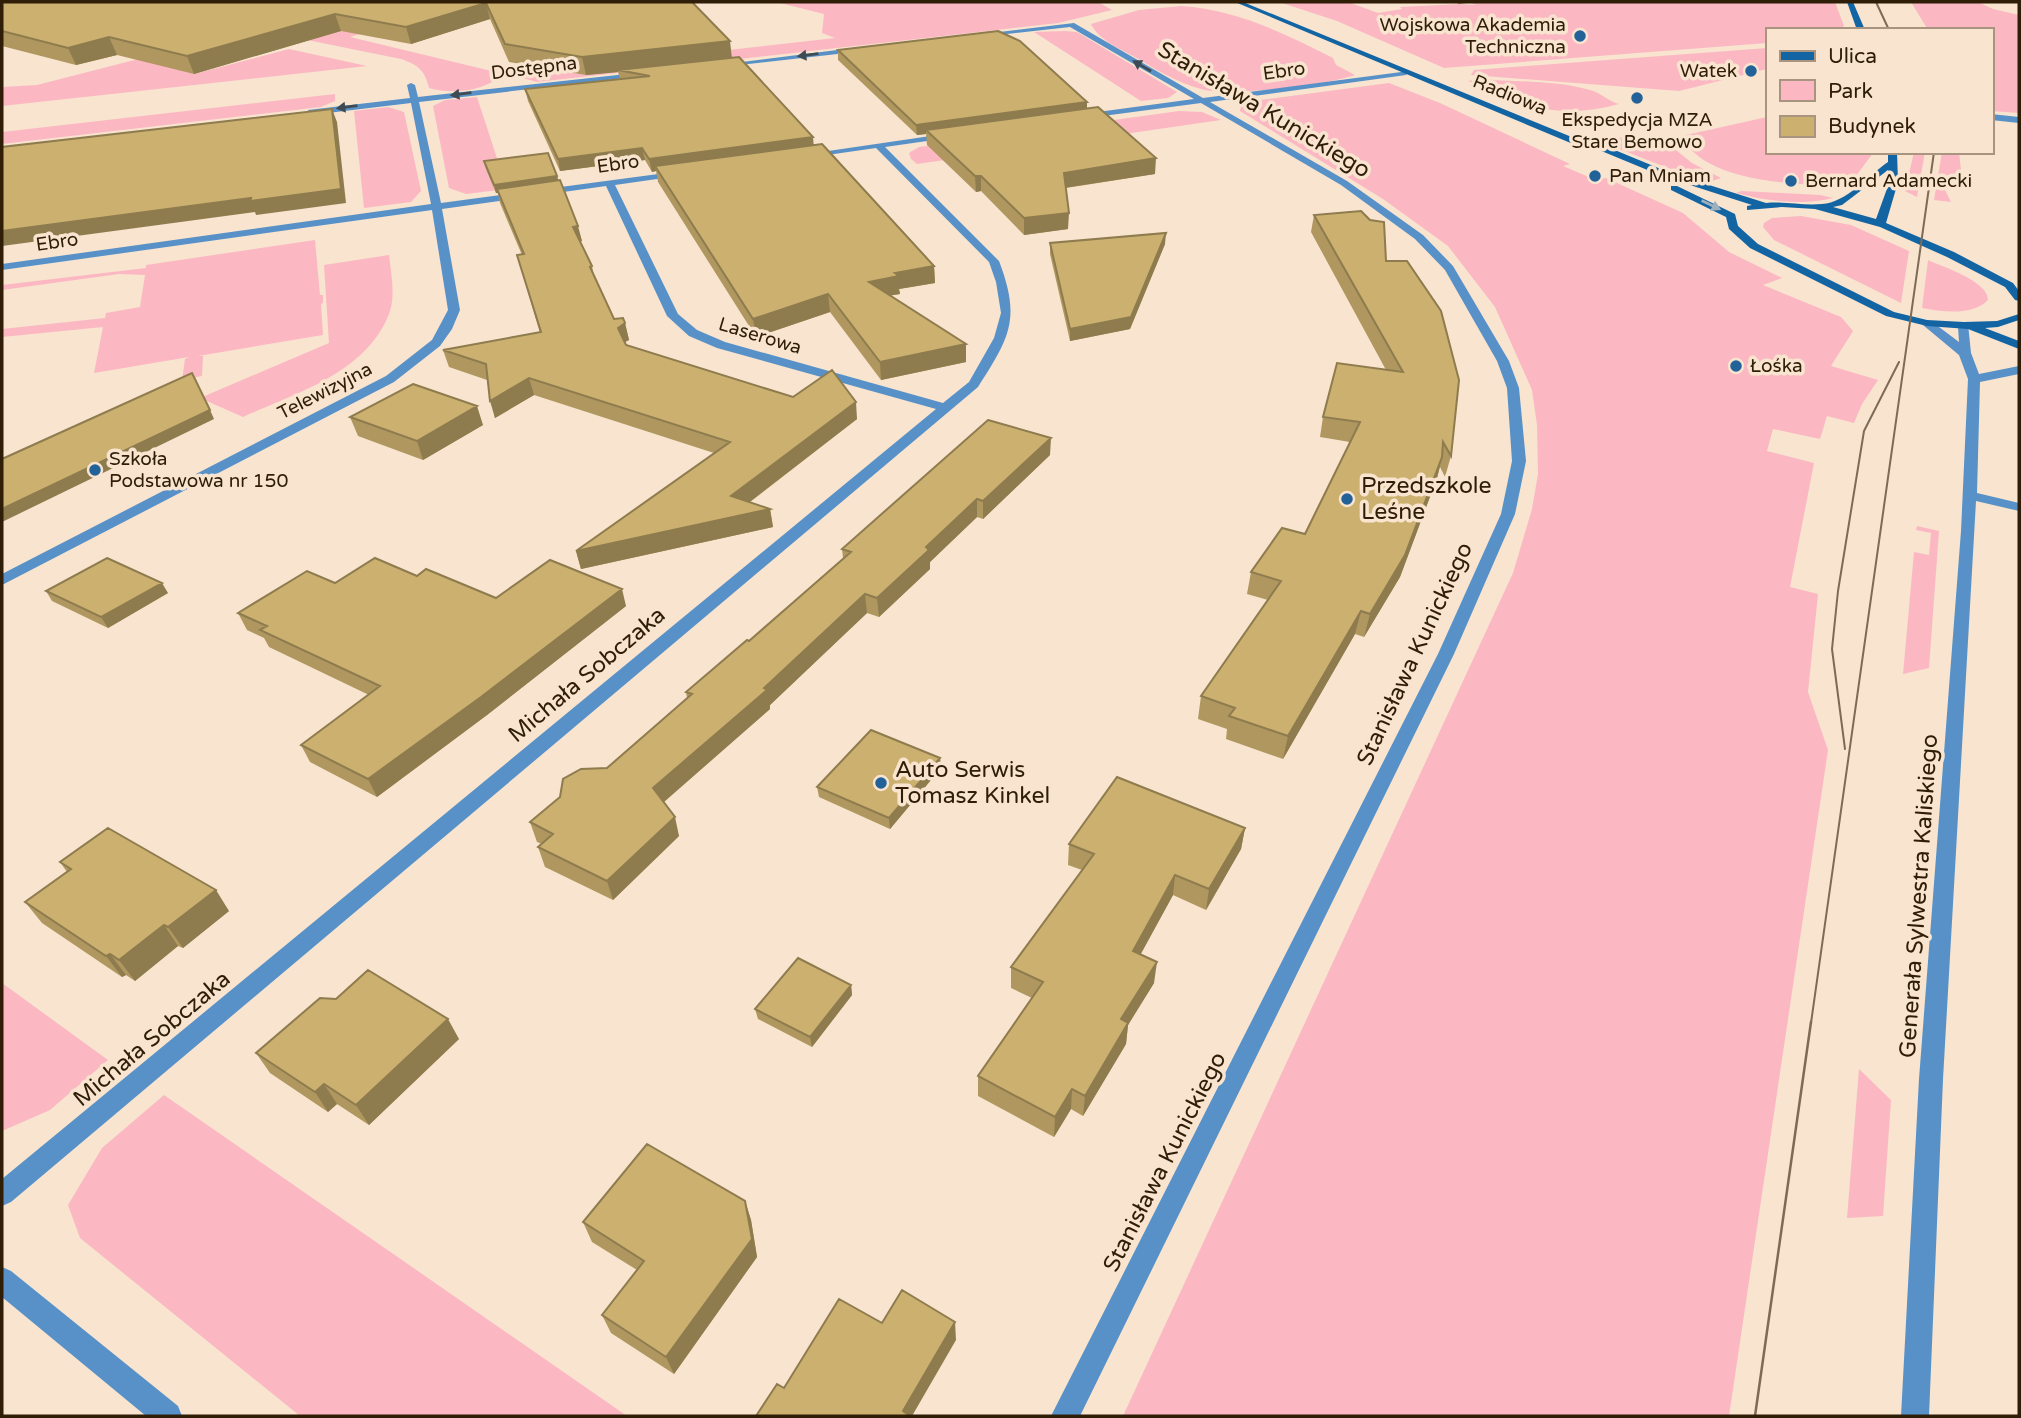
<svg xmlns="http://www.w3.org/2000/svg" width="2021" height="1418" font-family="'Varela Round',sans-serif">
<rect width="100%" height="100%" fill="#f8e4cf"/>
<path fill="#fbb8c3" d="M 462,2 L 350,37 L 504,74 C 483,91 456,95 429,88 C 425,70 418,65 401,59 L 233,25 Z
M 776,2 L 1098,2 L 1112,10 L 1058,23 L 537,82 L 516,76 L 517,74 L 835,38 L 822,33 L 824,14 Z
M 1279,2 L 1348,2 L 1378,13 L 1402,9 L 1400,7 L 1460,4 L 1475,5 L 1470,2 L 1835,2 L 1844,26 L 1840,30 L 1767,30 L 1767,43 L 1444,68 L 1337,21 Z
M 1911,2 L 1978,2 L 1993,9 L 2019,15 L 2019,113 L 1991,111 L 1991,30 L 1928,30 Z
M 1181,6 C 1236,9 1285,34 1333,58 L 1336,65 L 1355,75 C 1327,85 1229,97 1201,89 C 1177,83 1154,68 1133,56 C 1118,48 1098,39 1091,24 L 1139,10 Z
M 1065,31 L 1077,32 L 1177,92 L 1168,98 L 1141,101 L 1034,32 Z
M 181,48 L 194,74 L 289,49 L 367,66 L 2,106 L 2,87 L 37,85 Z
M 1767,48 L 1767,69 L 1679,91 L 1471,75 L 1474,70 Z
M 1479,79 C 1515,82 1555,80 1590,90 C 1601,93 1608,101 1619,104 C 1555,121 1526,106 1468,81 Z
M 1389,83 L 1440,103 L 1570,164 L 1563,166 L 1596,180 L 1606,178 L 1683,213 L 1729,252 L 1782,278 L 1763,285 L 1841,317 L 1853,331 L 1831,366 L 1878,380 L 1862,404 L 1854,423 L 1827,416 L 1820,439 L 1773,429 L 1767,451 L 1814,463 L 1790,587 L 1818,594 L 1808,692 L 1828,750 L 1729,1416 L 1123,1416 L 1513,573 L 1532,509 L 1538,474 L 1537,425 L 1532,390 L 1495,307 L 1448,246 L 1383,199 L 1240,111 L 1241,105 L 1246,102 Z
M 335,94 L 335,101 L 321,107 L 2,144 L 2,132 Z
M 477,97 L 507,189 L 466,194 L 449,188 L 433,106 L 445,100 Z
M 388,107 L 404,112 L 421,191 L 411,202 L 364,208 L 354,111 Z
M 1179,111 L 1202,112 L 1221,120 L 917,164 L 911,159 L 909,153 L 919,147 Z
M 1767,117 L 1767,152 L 1873,153 L 1856,176 L 1841,187 C 1798,183 1746,184 1707,162 C 1696,156 1687,145 1677,137 Z
M 1602,137 L 1662,139 L 1692,163 L 1721,178 L 1706,183 L 1599,141 L 1598,139 Z
M 1914,152 L 1925,152 L 1917,197 L 1905,191 Z
M 1942,152 L 1959,152 L 1961,170 L 1945,190 L 1951,202 L 1934,200 Z
M 1741,191 L 1820,195 L 1833,198 C 1803,206 1766,201 1736,193 Z
M 1801,216 L 1851,225 L 1909,251 L 1901,303 L 1774,240 L 1763,227 L 1764,223 L 1772,218 Z
M 315,240 L 320,295 L 323,295 L 323,303 L 321,304 L 323,335 L 198,356 L 203,356 L 202,376 L 182,380 L 185,359 L 189,357 L 94,373 L 103,327 L 2,337 L 2,329 L 105,318 L 106,313 L 140,307 L 145,275 L 119,274 L 2,290 L 2,285 L 146,268 L 146,265 Z
M 389,255 C 391,274 396,295 389,314 C 366,373 296,393 243,417 L 200,398 L 329,343 L 324,265 Z
M 1928,260 C 1943,267 1988,281 1988,300 C 1973,316 1942,312 1922,308 Z
M 1917,526 L 1939,531 L 1929,668 L 1903,674 L 1914,552 L 1929,555 L 1931,533 L 1916,530 Z
M 2,983 L 108,1060 L 50,1110 L 2,1131 Z
M 1859,1069 L 1891,1100 L 1883,1216 L 1847,1218 Z
M 164,1095 L 627,1416 L 300,1416 L 80,1238 L 68,1205 L 102,1148 Z"/>
<g fill="none" stroke-linecap="round" stroke-linejoin="round">
<path fill="#5791c7" fill-rule="evenodd" d="M 1074,23 L 1203,98 L 1409,71 L 1406,75 L 1210,102 L 1347,181 L 1423,235 L 1453,266 L 1509,361 L 1519,388 L 1526,461 L 1515,514 L 1454,654 L 1080,1416 L 1051,1416 L 1438,654 L 1501,514 L 1512,461 L 1507,388 L 1497,361 L 1445,270 L 1415,239 L 1341,185 L 1201,103 L 1080,119 L 1083,114 L 1194,99 L 1070,27 L 979,37 L 975,35 Z
M 861,47 L 864,51 L 722,67 L 718,65 Z
M 645,72 L 642,76 L 419,102 L 441,203 L 681,171 L 681,175 L 678,176 L 615,185 L 678,314 L 697,330 L 725,342 L 943,403 L 969,382 L 994,338 L 1001,313 L 996,282 L 989,262 L 876,148 L 806,158 L 801,155 L 951,133 L 951,137 L 948,138 L 885,147 L 999,261 C 1021,319 1010,337 978,387 L 11,1202 L 2,1206 L 2,1179 L 936,409 L 717,348 L 689,336 L 667,316 L 606,186 L 442,209 L 460,310 L 452,329 L 440,346 L 394,382 L 2,585 L 2,574 L 386,376 L 432,340 L 448,310 L 432,210 L 2,270 L 2,264 L 431,204 L 411,103 L 311,115 L 308,110 L 410,98 L 407,85 L 411,83 L 415,85 L 418,97 Z
M 1991,114 L 2019,117 L 2019,123 L 1991,120 Z
M 1923,321 L 1931,321 L 1959,342 L 1958,326 L 1968,324 L 1971,353 L 1979,374 L 2019,366 L 2019,374 L 1980,382 L 1977,493 L 2019,503 L 2019,511 L 1976,501 L 1943,1079 L 1929,1416 L 1901,1416 L 1919,1079 L 1961,531 L 1968,379 L 1959,355 L 1923,325 Z
M 2,1267 L 11,1271 L 178,1406 L 182,1416 L 146,1416 L 2,1297 Z"/>
<path fill="#1364a3" fill-rule="evenodd" d="M 1235,2 L 1243,2 L 1579,140 L 1605,146 L 1668,172 L 1766,203 C 1785,201 1803,206 1822,204 C 1846,203 1869,175 1888,162 L 1888,152 L 1897,152 L 1898,182 L 1886,223 L 1954,252 L 2013,283 L 2019,291 L 2019,301 L 2015,300 L 2005,287 L 1947,257 L 1880,227 L 1815,209 L 1782,207 L 1747,210 L 1747,206 L 1752,205 L 1662,176 L 1599,150 L 1573,144 ZM 1888,170 L 1888,186 L 1876,219 L 1833,207 L 1842,205 Z
M 1847,2 L 1853,2 L 1865,30 L 1857,30 Z
M 1671,186 L 1677,186 L 1735,214 L 1738,226 L 1758,244 L 1894,312 L 1927,320 L 1964,322 L 1997,321 L 2019,314 L 2019,320 L 1998,327 L 1985,328 L 2019,341 L 2019,349 L 1968,329 L 1927,326 L 1886,316 L 1750,248 L 1729,229 L 1726,217 L 1671,190 Z"/>
<path stroke="#7e6b56" stroke-width="2" d="M 1876,2 L 1889,30
M 1845,749 L 1832,649 L 1838,591 L 1864,431 L 1899,362
M 1811,1023 L 1934,152"/>
<path stroke="#7e6b56" stroke-width="2.5" d="M 1755,1416 L 1811,1022"/>
</g>
<path fill="#af975f" d="M 2,2 L 692,2 L 732,57 L 814,145 L 934,266 L 935,283 L 899,289 L 900,294 L 891,295 L 966,362 L 881,380 L 830,312 L 756,337 L 658,182 L 656,171 L 652,172 L 645,160 L 560,171 L 528,101 L 525,89 L 620,79 L 618,72 L 586,75 L 509,62 L 490,19 L 411,44 L 341,31 L 194,74 L 117,55 L 76,65 L 2,46 Z
M 838,50 L 1087,108 L 1155,174 L 1066,188 L 1068,229 L 1024,235 L 981,191 L 976,192 L 927,145 L 926,134 L 917,135 L 838,60 Z
M 484,161 L 557,176 L 582,241 L 580,242 L 592,266 L 594,276 L 614,319 L 625,323 L 629,340 L 625,342 L 626,345 L 857,419 L 750,502 L 770,509 L 773,527 L 581,569 L 576,551 L 714,453 L 534,395 L 495,418 L 487,380 L 449,367 L 443,350 L 540,333 L 517,255 L 522,255 L 500,203 L 498,193 L 496,193 L 486,169 Z
M 1314,215 L 1386,261 L 1451,456 L 1445,477 L 1440,467 L 1437,478 L 1400,577 L 1364,637 L 1355,634 L 1283,759 L 1226,739 L 1227,729 L 1198,719 L 1201,696 L 1268,600 L 1247,594 L 1251,572 L 1305,534 L 1350,442 L 1320,437 L 1323,417 L 1386,370 L 1311,232 Z
M 1050,243 L 1165,244 L 1130,329 L 1070,341 L 1050,254 Z
M 350,417 L 483,425 L 423,460 L 358,436 Z
M 1050,455 L 983,519 L 977,517 L 930,562 L 930,569 L 879,617 L 867,613 L 770,705 L 770,709 L 664,802 L 679,836 L 613,900 L 545,867 L 538,847 L 542,844 L 537,842 L 530,822 L 607,768 L 687,698 L 686,692 L 749,641 L 843,558 L 842,549 Z
M 417,576 L 496,598 L 626,606 L 487,715 L 377,797 L 310,762 L 301,745 L 369,695 L 269,647 L 264,638 L 247,630 L 238,613 L 335,583 Z
M 46,591 L 168,593 L 108,628 L 52,601 Z
M 940,758 L 941,768 L 890,829 L 819,797 L 817,787 Z
M 1245,828 L 1241,849 L 1206,910 L 1173,895 L 1140,955 L 1154,983 L 1128,1025 L 1126,1044 L 1083,1116 L 1071,1109 L 1054,1137 L 978,1096 L 978,1076 L 1032,998 L 1011,988 L 1011,967 L 1082,870 L 1068,865 L 1069,844 Z
M 60,862 L 229,911 L 183,948 L 178,946 L 135,981 L 126,975 L 122,977 L 42,923 L 25,902 L 67,872 Z
M 851,985 L 852,995 L 812,1047 L 758,1019 L 755,1009 Z
M 459,1039 L 369,1125 L 337,1104 L 328,1112 L 270,1073 L 256,1053 Z
M 745,1201 L 751,1220 L 757,1257 L 674,1374 L 611,1333 L 602,1315 L 637,1270 L 592,1242 L 583,1222 Z"/>
<path fill="#8e7b4e" d="M 1458,2 L 1474,2 L 1458,4 Z
M 486,3 L 490,19 L 411,44 L 406,27 Z
M 335,14 L 341,31 L 194,74 L 187,56 Z
M 109,37 L 117,55 L 76,65 L 68,48 Z
M 730,41 L 732,59 L 618,70 L 618,72 L 586,75 L 582,57 Z
M 1087,102 L 1087,112 L 926,130 L 926,134 L 917,135 L 916,125 Z
M 332,109 L 337,122 L 346,203 L 256,215 L 255,212 L 2,246 L 2,231 L 251,198 Z
M 813,137 L 814,149 L 655,166 L 656,171 L 652,172 L 649,159 Z
M 642,148 L 645,160 L 560,171 L 558,159 Z
M 1156,158 L 1155,174 L 1063,188 L 1064,173 Z
M 557,176 L 559,184 L 497,189 L 498,193 L 496,193 L 494,185 Z
M 975,176 L 981,176 L 981,191 L 976,192 Z
M 1069,213 L 1068,229 L 1024,235 L 1024,218 Z
M 578,226 L 582,241 L 577,242 L 573,227 Z
M 1166,233 L 1165,244 L 1130,329 L 1070,341 L 1070,329 Z
M 934,266 L 935,283 L 899,289 L 900,294 L 870,299 L 869,282 L 895,273 Z
M 828,294 L 830,312 L 756,337 L 753,319 Z
M 625,323 L 629,340 L 621,344 L 618,328 Z
M 966,344 L 966,362 L 881,380 L 880,362 Z
M 529,378 L 534,395 L 495,418 L 490,401 Z
M 856,402 L 857,419 L 734,514 L 731,496 Z
M 477,406 L 483,425 L 423,460 L 417,441 Z
M 210,410 L 214,419 L 2,522 L 2,509 Z
M 1051,438 L 1050,455 L 983,519 L 983,501 Z
M 1442,457 L 1437,478 L 1400,577 L 1364,637 L 1370,614 Z
M 977,499 L 977,517 L 930,562 L 930,569 L 879,617 L 877,598 L 926,547 Z
M 770,509 L 773,527 L 581,569 L 576,551 Z
M 162,583 L 168,593 L 108,628 L 101,617 Z
M 622,589 L 626,606 L 487,715 L 377,797 L 368,779 Z
M 865,594 L 867,613 L 770,705 L 770,709 L 658,807 L 653,788 L 764,688 Z
M 1361,611 L 1355,634 L 1283,759 L 1288,736 Z
M 940,758 L 941,768 L 890,829 L 889,818 Z
M 675,817 L 679,836 L 613,900 L 607,881 Z
M 1245,828 L 1241,849 L 1206,910 L 1209,889 Z
M 1175,875 L 1173,895 L 1131,972 L 1133,951 Z
M 216,890 L 229,911 L 183,948 L 168,927 Z
M 164,925 L 178,946 L 135,981 L 119,960 Z
M 110,954 L 126,975 L 122,977 L 106,956 Z
M 1157,962 L 1154,983 L 1128,1025 L 1126,1044 L 1083,1116 L 1085,1096 L 1121,1019 Z
M 851,985 L 852,995 L 812,1047 L 810,1037 Z
M 448,1019 L 459,1039 L 369,1125 L 356,1105 Z
M 324,1084 L 337,1104 L 328,1112 L 315,1092 Z
M 1072,1089 L 1071,1109 L 1054,1137 L 1055,1117 Z
M 745,1201 L 751,1220 L 757,1257 L 674,1374 L 666,1357 Z
M 955,1322 L 956,1340 L 912,1416 L 904,1416 L 903,1411 Z"/>
<path fill="#cbb06f" stroke="#8e7b4e" stroke-width="2" d="M 2,2 L 692,2 L 730,41 L 582,57 L 505,44 L 486,3 L 406,27 L 335,14 L 187,56 L 109,37 L 68,48 L 2,31 Z
M 998,31 L 1020,41 L 1087,102 L 916,125 L 838,50 Z
M 739,57 L 813,137 L 649,159 L 642,148 L 558,159 L 525,89 L 650,76 L 618,70 Z
M 1098,107 L 1156,158 L 1064,173 L 1069,213 L 1024,218 L 981,176 L 975,176 L 926,130 Z
M 332,109 L 341,189 L 250,201 L 251,198 L 2,231 L 2,147 Z
M 822,144 L 934,266 L 895,273 L 899,276 L 869,282 L 966,344 L 880,362 L 828,294 L 753,319 L 655,166 Z
M 548,153 L 557,176 L 494,185 L 484,161 Z
M 560,180 L 578,226 L 573,227 L 592,266 L 590,267 L 614,319 L 623,318 L 625,323 L 618,328 L 626,345 L 793,397 L 832,370 L 856,402 L 731,496 L 770,509 L 576,551 L 730,442 L 529,378 L 490,401 L 486,364 L 443,350 L 541,332 L 517,255 L 524,254 L 497,189 Z
M 1361,211 L 1370,220 L 1384,222 L 1386,261 L 1407,261 L 1441,311 L 1459,380 L 1451,456 L 1443,442 L 1442,457 L 1405,555 L 1370,614 L 1361,611 L 1288,736 L 1229,716 L 1235,708 L 1201,696 L 1281,581 L 1251,572 L 1282,528 L 1305,534 L 1360,422 L 1323,417 L 1337,363 L 1403,372 L 1314,215 Z
M 1166,233 L 1131,317 L 1070,329 L 1050,243 Z
M 192,373 L 210,410 L 2,509 L 2,459 Z
M 413,384 L 477,406 L 417,441 L 350,417 Z
M 988,420 L 1051,438 L 983,501 L 977,499 L 926,547 L 929,550 L 877,598 L 865,594 L 764,688 L 767,690 L 653,788 L 675,817 L 607,881 L 538,847 L 553,834 L 530,822 L 560,797 L 563,779 L 581,769 L 607,768 L 692,694 L 686,692 L 747,640 L 749,641 L 851,552 L 842,549 Z
M 107,558 L 162,583 L 101,617 L 46,591 Z
M 375,558 L 417,576 L 426,569 L 496,598 L 550,560 L 622,589 L 481,697 L 368,779 L 301,745 L 380,686 L 260,630 L 267,626 L 238,613 L 307,571 L 335,583 Z
M 871,730 L 940,758 L 889,818 L 817,787 Z
M 1117,777 L 1245,828 L 1209,889 L 1175,875 L 1133,951 L 1157,962 L 1121,1019 L 1128,1023 L 1085,1096 L 1072,1089 L 1055,1117 L 978,1076 L 1043,982 L 1011,967 L 1094,854 L 1069,844 Z
M 108,828 L 216,890 L 168,927 L 164,925 L 119,960 L 110,954 L 106,956 L 25,902 L 71,869 L 60,862 Z
M 798,958 L 851,985 L 810,1037 L 755,1009 Z
M 368,970 L 448,1019 L 356,1105 L 324,1084 L 315,1092 L 256,1053 L 320,998 L 336,999 Z
M 647,1144 L 745,1201 L 752,1239 L 666,1357 L 602,1315 L 644,1261 L 583,1222 Z
M 902,1290 L 955,1322 L 903,1411 L 910,1416 L 756,1416 L 777,1384 L 784,1388 L 839,1299 L 882,1323 Z"/>
<defs><path id="oneway-solid" d="M-6-.8H1V-3.2L6.5 0L1 3.2V.8H-6Z" transform="scale(1.75)"/></defs>
<g fill="#3f4b54">
<use href="#oneway-solid" transform="translate(808 55) rotate(173)"/>
<use href="#oneway-solid" transform="translate(1142 66) rotate(-150)"/>
<use href="#oneway-solid" transform="translate(461 94) rotate(173)"/>
<use href="#oneway-solid" transform="translate(347 107) rotate(173)"/>
</g>
<use fill="#9cb1bd" href="#oneway-solid" transform="translate(1711 205) rotate(26)"/>
<g fill="#226298" stroke="#f8e4cf" stroke-width="2.5">
<circle cx="1580" cy="36" r="7"/>
<circle cx="1751" cy="71" r="7"/>
<circle cx="1637" cy="98" r="7"/>
<circle cx="1595" cy="176" r="7"/>
<circle cx="1791" cy="181" r="7"/>
<circle cx="1736" cy="366" r="7"/>
<circle cx="95" cy="470" r="7"/>
<circle cx="1347" cy="499" r="7"/>
<circle cx="881" cy="783" r="7"/>
</g>
<g text-anchor="middle" dominant-baseline="central" stroke-width="7" stroke-linejoin="round" paint-order="stroke">
<g font-size="19" fill="#2f1d07" stroke="#f8e4cf" text-anchor="start">
<text x="1566" y="25" text-anchor="end">Wojskowa Akademia<tspan x="1566" dy="22">Techniczna</tspan></text>
<text x="1737" y="71" text-anchor="end">Watek</text>
<text x="1637" y="120" text-anchor="middle">Ekspedycja MZA<tspan x="1637" dy="22">Stare Bemowo</tspan></text>
<text x="1609" y="176">Pan Mniam</text>
<text x="1805" y="181">Bernard Adamecki</text>
<text x="1750" y="366">Łośka</text>
<text x="109" y="459">Szkoła<tspan x="109" dy="22">Podstawowa nr 150</tspan></text>
</g>
<g font-size="19" fill="#2f1d07" stroke="#f8e4cf">
<text transform="translate(534 68) rotate(-7)">Dostępna</text>
<text transform="translate(1284 71) rotate(-8)">Ebro</text>
<text transform="translate(1510 95) rotate(22)">Radiowa</text>
<text transform="translate(618 164) rotate(-8)">Ebro</text>
<text transform="translate(57 242) rotate(-8)">Ebro</text>
<text transform="translate(760 336) rotate(17)">Laserowa</text>
<text transform="translate(325 391) rotate(-27)">Telewizyjna</text>
</g>
<g font-size="23" fill="#2f1d07" stroke="#f8e4cf">
<text transform="translate(1264 110) rotate(31)">Stanisława Kunickiego</text>
<text transform="translate(1415 654) rotate(-65)">Stanisława Kunickiego</text>
<text transform="translate(587 675) rotate(-40)">Michała Sobczaka</text>
<text transform="translate(1919 896) rotate(-86)">Generała Sylwestra Kaliskiego</text>
<text transform="translate(152 1039) rotate(-40)">Michała Sobczaka</text>
<text transform="translate(1165 1162) rotate(-63)">Stanisława Kunickiego</text>
</g>
<g font-size="23" fill="#2f1d07" stroke="#f8e4cf" text-anchor="start">
<text x="1361" y="486">Przedszkole<tspan x="1361" dy="26">Leśne</tspan></text>
<text x="895" y="770">Auto Serwis<tspan x="895" dy="26">Tomasz Kinkel</tspan></text>
</g>
</g>
<rect width="2021" height="1418" fill="none" stroke="#2f1d07" stroke-width="7"/>
<rect x="1766" y="28" width="228" height="126" fill="#f8e4cf" stroke="#a8947f" stroke-width="2"/>
<rect x="1780" y="51" width="35" height="10" fill="#1364a3" stroke="#a8947f" stroke-width="2"/>
<text x="1828" y="63" font-size="21" fill="#2f1d07">Ulica</text>
<rect x="1780" y="80" width="35" height="21" fill="#fbb8c3" stroke="#a8947f" stroke-width="2"/>
<text x="1828" y="98" font-size="21" fill="#2f1d07">Park</text>
<rect x="1780" y="116" width="35" height="21" fill="#cbb06f" stroke="#a8947f" stroke-width="2"/>
<text x="1828" y="133" font-size="21" fill="#2f1d07">Budynek</text>
</svg>
